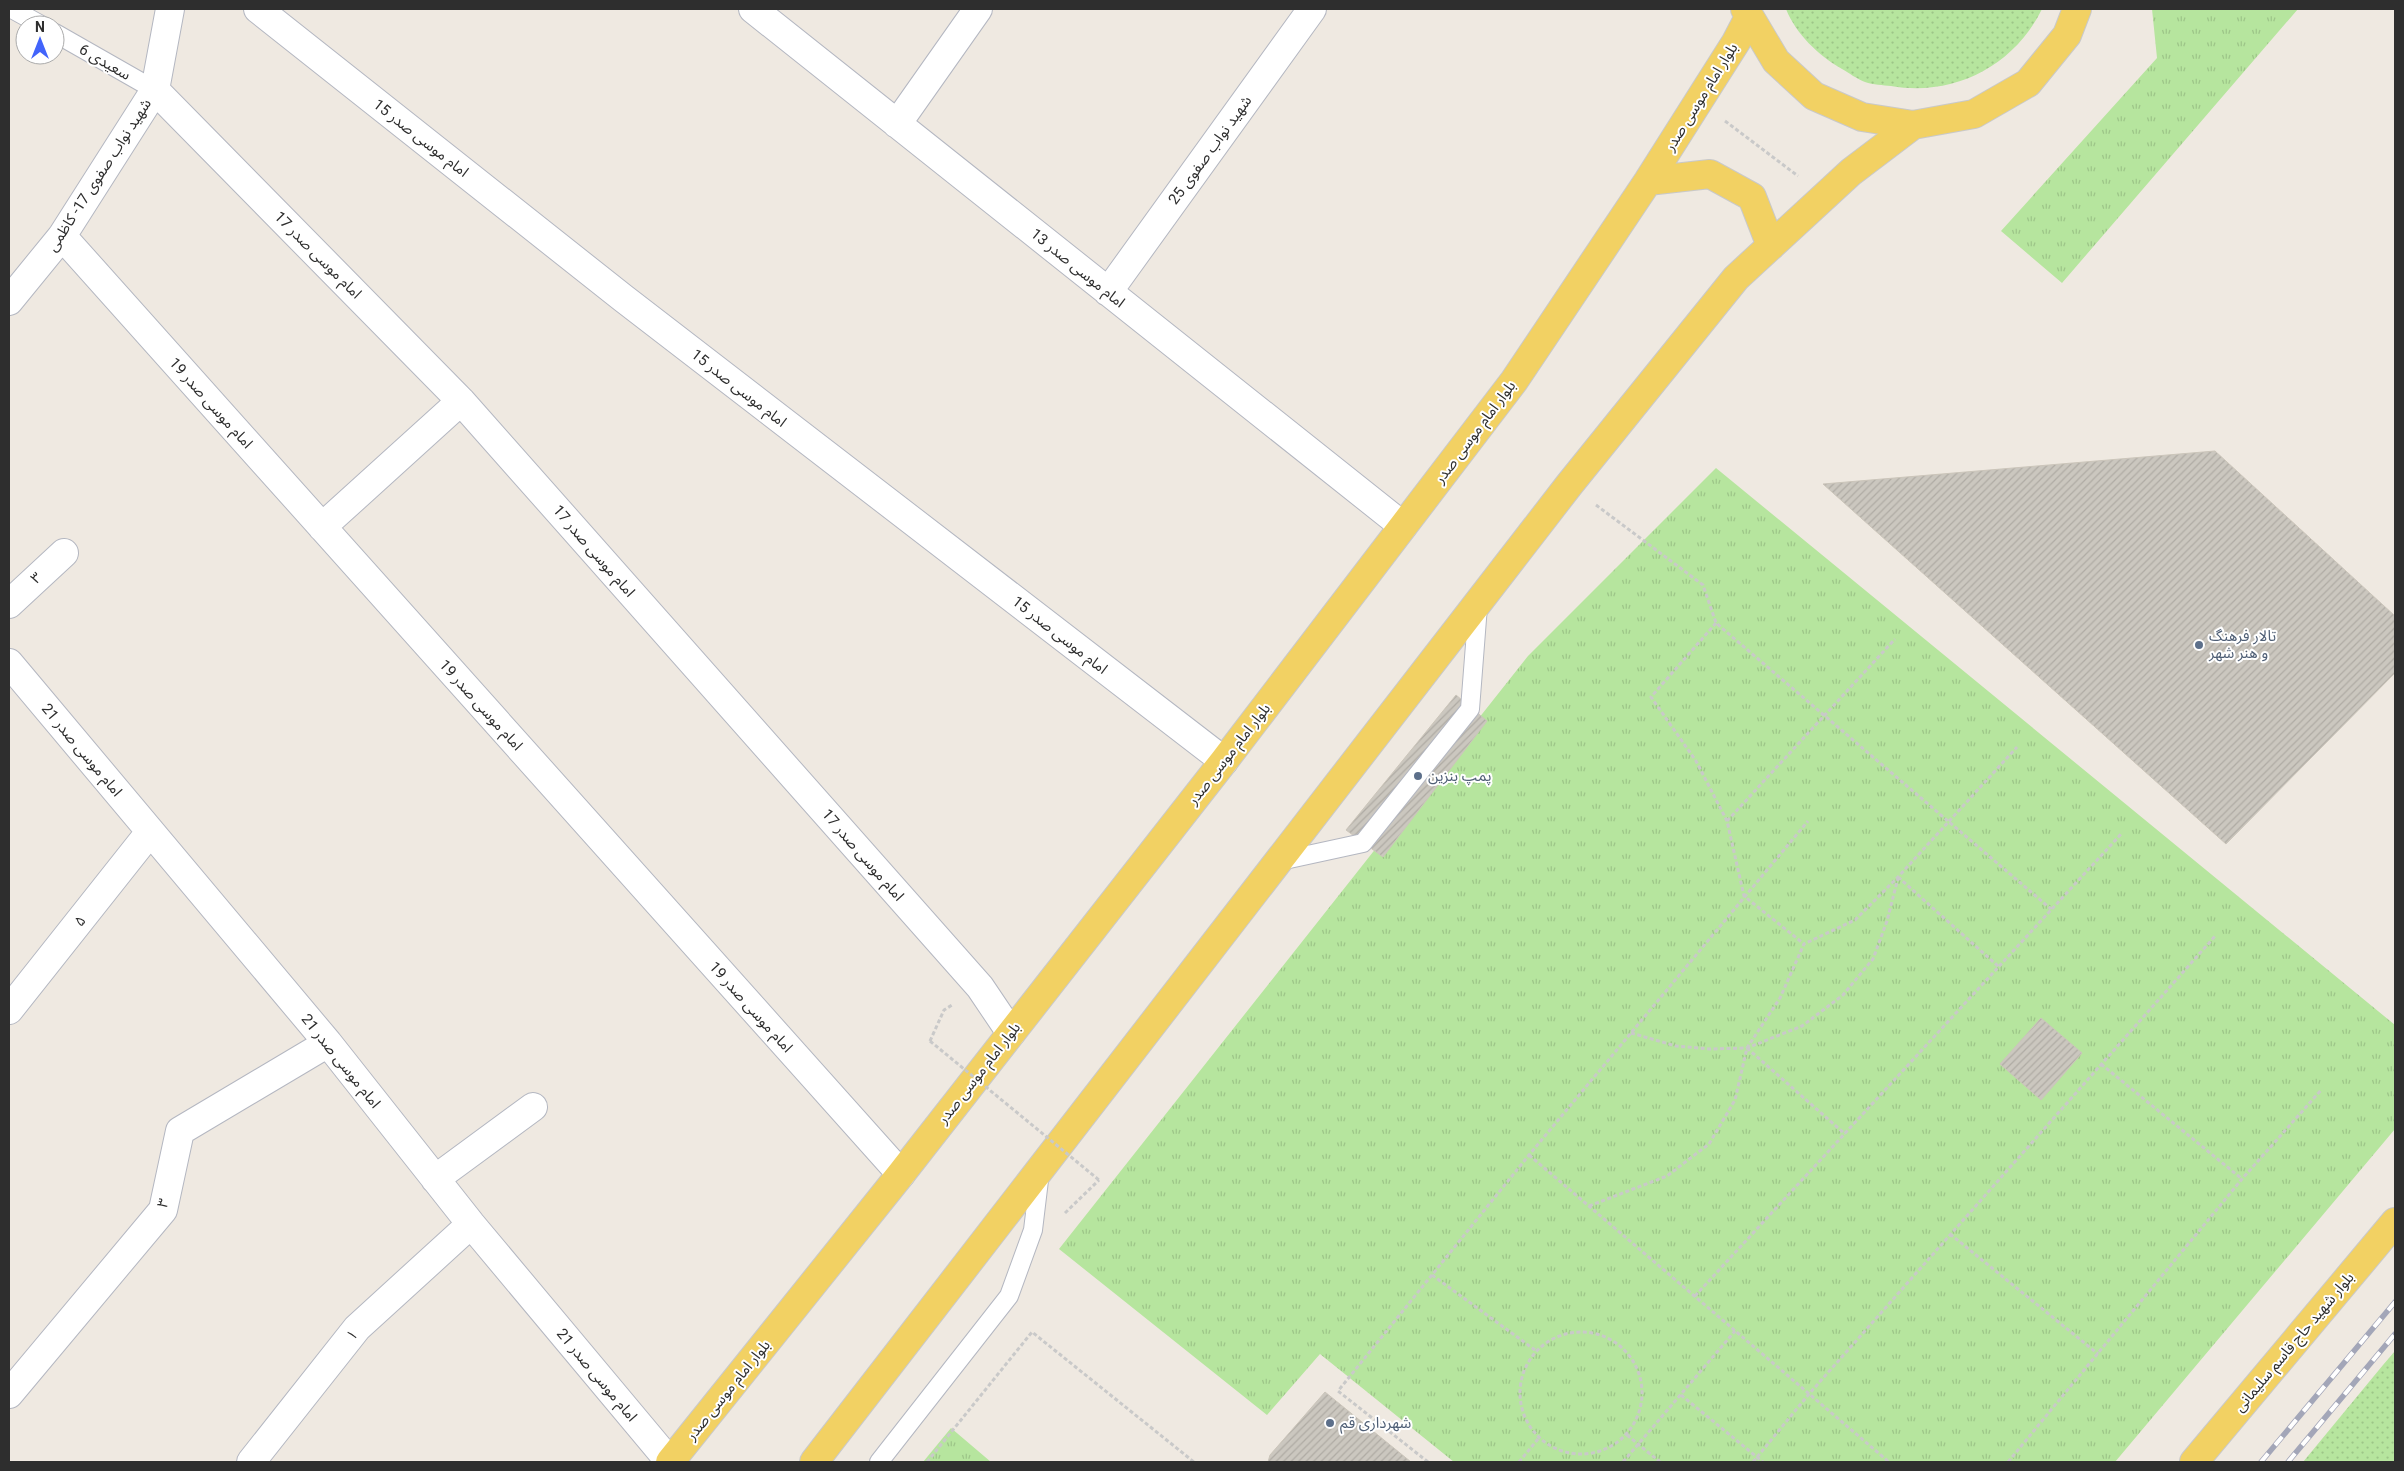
<svg xmlns="http://www.w3.org/2000/svg" width="2404" height="1471" font-family="Roboto,'Noto Sans Arabic',sans-serif">
<defs>
<pattern id="grass-dots" width="8" height="8" patternUnits="userSpaceOnUse" patternTransform="scale(1.25)"><rect width="8" height="8" fill="#b6e59e"/><path d="M2 2h.1M6 6h.1" fill="none" stroke="#9dc588" stroke-width="1.8" stroke-linecap="round"/></pattern>
<pattern id="park-tufts" width="24" height="20" patternUnits="userSpaceOnUse" patternTransform="scale(1.25)"><rect width="24" height="20" fill="#b6e59e"/><path d="M3 7l-1-3M5 7V3M7 7l1-3M15 17l-1-3M17 17v-4M19 17l1-3" fill="none" stroke="#9dc588"/></pattern>
<pattern id="building-hatch" width="6" height="6" patternUnits="userSpaceOnUse" patternTransform="scale(1.25)"><rect width="6" height="6" fill="#cbc7bf"/><path d="M-1 1l2-2M0 6l6-6M5 7l2-2" fill="none" stroke="#afaba4"/></pattern>
</defs>
<rect width="100%" height="100%" fill="#efe9e1"/>
<path fill="url(#grass-dots)" d="M 1786,9 L 2042,9 C 2014,66 1954,97 1891,86 C 1883,85 1873,85 1865,82 C 1857,79 1849,73 1842,69 C 1818,55 1796,34 1786,9 Z
M 2395,1351 L 2395,1462 L 2303,1462 L 2383,1365 Z"/>
<path fill="url(#park-tufts)" d="M 2152,9 L 2298,9 L 2062,283 L 2001,231 L 2157,58 Z
M 1716,468 L 2395,1025 L 2395,1129 L 2115,1462 L 1454,1462 L 1320,1354 L 1267,1415 L 1059,1249 L 1528,656 Z
M 951,1428 L 991,1462 L 923,1462 Z"/>
<path fill="url(#building-hatch)" stroke="#cbc5ba" d="M 2215,451 L 2395,616 L 2395,673 L 2226,844 L 1823,484 Z
M 1456,695 L 1487,721 L 1383,857 L 1346,830 Z
M 2041,1018 L 2082,1053 L 2041,1100 L 2000,1064 Z
M 1325,1392 L 1411,1462 L 1268,1462 L 1270,1455 Z"/>
<g fill="none" stroke-linecap="round" stroke-linejoin="round">
<defs>
<path id="lane" d="M 12,9 L 41,25
M 55,33 L 155,90
M 1280,861 L 1363,843 L 1470,709 L 1478,606
M 879,1462 L 1009,1296 L 1033,1230 L 1040,1172"/>
<path id="street" d="M 258,9 L 623,298 L 1224,761
M 753,9 L 1403,526
M 155,90 L 461,401 L 980,987 L 1011,1033
M 897,124 L 978,9
M 62,236 L 901,1174
M 1108,292 L 1312,9
M 9,301 L 62,236 L 155,90 L 170,9
M 322,527 L 461,401
M 9,604 L 64,553
M 9,663 L 328,1043 L 471,1224 L 670,1462
M 9,1010 L 150,832
M 435,1179 L 533,1107
M 9,1394 L 163,1210 L 180,1131 L 328,1043
M 251,1462 L 357,1328 L 471,1224"/>
<path id="primary" d="M 1745,9 L 1776,61 L 1814,96 L 1862,117 L 1913,125 L 1974,114 L 2028,83 L 2067,35 L 2077,9
M 1648,181 L 1710,174 L 1752,197 L 1771,246
M 670,1462 L 901,1174 L 1224,761 L 1514,381 L 1648,181 L 1736,42 L 1749,17
M 814,1462 L 1569,485 L 1736,278 L 1851,172 L 1913,125
M 2194,1462 L 2395,1222"/>
</defs>
<use href="#lane" stroke="#b4b7c1" stroke-width="20"/>
<use href="#street" stroke="#b4b7c1" stroke-width="30"/>
<use href="#primary" stroke="#c9c9c9" stroke-width="30"/>
<path stroke="#c9c9c9" stroke-width="3" stroke-dasharray="4 2.5" stroke-linecap="butt" d="M 1725,121 L 1798,176
M 1596,505 L 1703,585 L 1716,623 L 2051,909
M 1716,623 L 1651,697 L 1696,761 L 1727,821 L 1744,896 L 1804,944
M 1727,821 L 1895,639
M 1898,877 L 1999,967
M 1631,1033 L 1676,1046 L 1710,1049 L 1747,1048 L 1802,1026 L 1843,995 L 1873,959 L 1887,921 L 1898,878
M 930,1041 L 944,1010 L 952,1005
M 1747,1048 L 1845,1134
M 2101,1064 L 2242,1179
M 1529,1155 L 1889,1462
M 1589,1206 L 1667,1176 L 1709,1144 L 1735,1100 L 1747,1048 L 1780,998 L 1804,944 L 1855,920 L 1898,877 L 2017,747
M 1065,1213 L 1099,1180
M 1950,1234 L 2098,1354
M 1432,1275 L 1535,1350
M 1695,1296 L 2122,833
M1520 1393a61 61 0 1 1 122 0a61 61 0 1 1-122 0Z
M 1681,1395 L 1763,1462
M 1627,1435 L 1660,1462
M 927,1462 L 1032,1332 L 1194,1462
M 1428,1462 L 1338,1391 L 1529,1155 L 1808,821
M 1519,1462 L 1538,1439
M 1623,1462 L 1735,1331
M 1753,1462 L 1809,1394 L 2216,935
M 2008,1462 L 2242,1179 L 2322,1089"/>
<use href="#lane" stroke="#fff" stroke-width="18"/>
<use href="#street" stroke="#fff" stroke-width="28"/>
<use href="#primary" stroke="#f2d163" stroke-width="28"/>
<defs>
<path id="rail" d="M 2261,1462 L 2395,1302
M 2288,1462 L 2395,1334"/>
</defs>
<use href="#rail" stroke="#a3a6b8" stroke-width="5.5"/>
<use href="#rail" stroke="#fff" stroke-width="4" stroke-dasharray="11" stroke-linecap="butt"/>
<path stroke="#c9c9c9" stroke-width="3" stroke-dasharray="4 2.5" stroke-linecap="butt" d="M 930,1041 L 1099,1180"/>
</g>
<g fill="#5c6f8a" stroke="#fff" stroke-width="2">
<circle cx="2199" cy="645" r="5"/>
<circle cx="1418" cy="776" r="5"/>
<circle cx="1330" cy="1423" r="5"/>
</g>
<g text-anchor="middle" dominant-baseline="central" stroke-width="4" stroke-linejoin="round" paint-order="stroke">
<g font-size="15" fill="#2e2e2e" stroke="#fff">
<text transform="translate(105 62) rotate(30)">سعیدی 6</text>
<text transform="translate(1701 97) rotate(-58)">بلوار امام موسی صدر</text>
<text transform="translate(421 138) rotate(38)">امام موسی صدر 15</text>
<text transform="translate(1210 150) rotate(-54)">شهید نواب صفوی 25</text>
<text transform="translate(99 175) rotate(-57)">شهید نواب صفوی 17- کاظمی</text>
<text transform="translate(318 255) rotate(45)">امام موسی صدر 17</text>
<text transform="translate(1078 268) rotate(39)">امام موسی صدر 13</text>
<text transform="translate(739 388) rotate(38)">امام موسی صدر 15</text>
<text transform="translate(211 403) rotate(48)">امام موسی صدر 19</text>
<text transform="translate(1475 432) rotate(-53)">بلوار امام موسی صدر</text>
<text transform="translate(594 551) rotate(49)">امام موسی صدر 17</text>
<text transform="translate(36 578) rotate(-42)">۳</text>
<text transform="translate(1060 635) rotate(38)">امام موسی صدر 15</text>
<text transform="translate(481 705) rotate(48)">امام موسی صدر 19</text>
<text transform="translate(82 750) rotate(50)">امام موسی صدر 21</text>
<text transform="translate(1229 754) rotate(-52)">بلوار امام موسی صدر</text>
<text transform="translate(863 855) rotate(49)">امام موسی صدر 17</text>
<text transform="translate(80 921) rotate(-52)">۵</text>
<text transform="translate(751 1007) rotate(48)">امام موسی صدر 19</text>
<text transform="translate(341 1061) rotate(51)">امام موسی صدر 21</text>
<text transform="translate(979 1073) rotate(-52)">بلوار امام موسی صدر</text>
<text transform="translate(163 1203) rotate(-72)">۳</text>
<text transform="translate(352 1335) rotate(-50)">۱</text>
<text transform="translate(2294 1342) rotate(-50)">بلوار شهید حاج قاسم سلیمانی</text>
<text transform="translate(597 1375) rotate(50)">امام موسی صدر 21</text>
<text transform="translate(728 1390) rotate(-51)">بلوار امام موسی صدر</text>
</g>
<g font-size="15" fill="#4e5e75" stroke="#fff" text-anchor="start">
<text x="2209" y="636">تالار فرهنگ<tspan x="2209" dy="17">و هنر شهر</tspan></text>
<text x="1428" y="776">پمپ بنزین</text>
<text x="1340" y="1423">شهرداری قم</text>
</g>
</g>
<rect width="2404" height="1471" fill="none" stroke="#2e2e2e" stroke-width="20"/>
<g transform="translate(40 40)"><circle r="24" fill="#ffffff" stroke="#ababab"/>
<path d="M0-4L9 19L0 12L-9 19Z" fill="#4264fb"/>
<text y="-8" font-size="14" font-weight="bold" text-anchor="middle" fill="#2e2e2e">N</text>
</g>
</svg>
